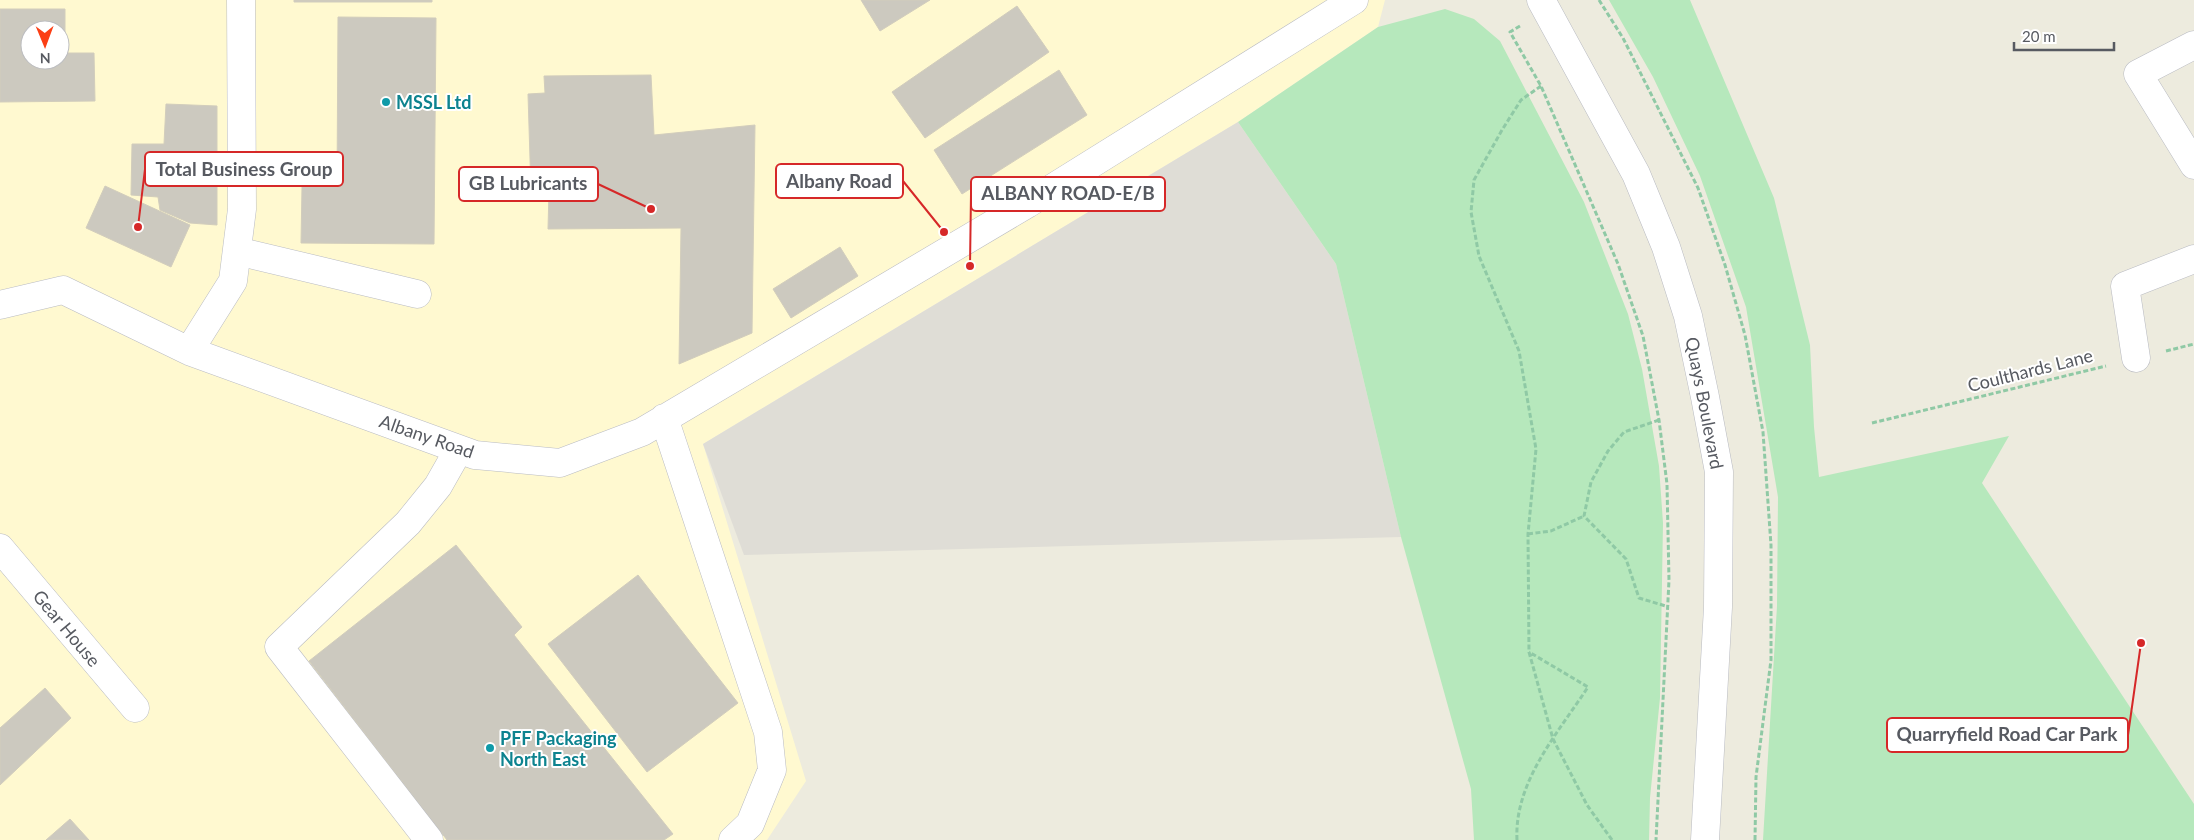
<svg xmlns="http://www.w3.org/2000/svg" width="2194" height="840" font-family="Lato,sans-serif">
<rect width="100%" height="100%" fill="#edebde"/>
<path fill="#fff9d0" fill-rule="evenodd" d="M 0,0 L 1385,0 L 1378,27 L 1238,122 L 703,444 L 806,781 L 767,840 L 0,840 ZM 30,30 L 60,30 L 60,60 L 30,60 Z"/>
<path fill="#dfddd6" d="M 1238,122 L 1336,264 L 1401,537 L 744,555 L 703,444 Z"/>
<path fill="#b6e8bc" d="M 1609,0 L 1690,0 L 1774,198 L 1810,345 L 1814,427 L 1819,477 L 2009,436 L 1982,483 L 2194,804 L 2194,840 L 1763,840 L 1777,606 L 1778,497 L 1746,307 L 1700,176 L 1653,77 Z
M 1445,9 L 1474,19 L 1500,41 L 1584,202 L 1628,314 L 1642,369 L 1659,466 L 1663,523 L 1660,698 L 1650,798 L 1649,840 L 1474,840 L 1471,789 L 1401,537 L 1336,264 L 1238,122 L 1378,27 Z"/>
<path fill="#ccc9bf" stroke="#d2cdbc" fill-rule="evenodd" d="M 294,0 L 432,0 L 432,2 L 294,2 Z
M 861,0 L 930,0 L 880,31 Z
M 1017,6 L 1049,52 L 925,138 L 892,92 Z
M 0,9 L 65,9 L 65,53 L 94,53 L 95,101 L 0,102 ZM 30,30 L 60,30 L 60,60 L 30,60 Z
M 338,17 L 436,18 L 434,244 L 301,243 L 302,187 L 337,187 Z
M 1059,70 L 1087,115 L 962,194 L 934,150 Z
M 651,75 L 654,135 L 755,125 L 752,333 L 679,364 L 681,228 L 548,229 L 549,191 L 531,191 L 528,94 L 545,93 L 544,76 Z
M 166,104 L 217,106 L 217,225 L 190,223 L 160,210 L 158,197 L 131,195 L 132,144 L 164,144 Z
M 105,186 L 190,225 L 171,267 L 86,228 Z
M 840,247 L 858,276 L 791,318 L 773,289 Z
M 456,545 L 522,627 L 514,635 L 673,834 L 664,840 L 447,840 L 309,661 Z
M 638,575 L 738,703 L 647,772 L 548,644 Z
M 45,688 L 71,718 L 0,785 L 0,728 Z
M 70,819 L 89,840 L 46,840 Z"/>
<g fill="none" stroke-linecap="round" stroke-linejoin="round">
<defs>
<path id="minor" d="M 1541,0 L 1636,174 L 1666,247 L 1688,316 L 1705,397 L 1719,472 L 1718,607 L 1705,840
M 2194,45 L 2138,74 L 2194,165
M 237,251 L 417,294
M 0,305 L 63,290 L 189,351 L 475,455 L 560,463 L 642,432 L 1027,204 L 1354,0
M 189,351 L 233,281 L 242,209 L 241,0
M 2136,358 L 2125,286 L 2194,259
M 664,418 L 768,732 L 772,770 L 750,824 L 733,840
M 0,548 L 135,708
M 429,840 L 279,647 L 408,523 L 438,486 L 459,449"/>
</defs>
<use href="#minor" stroke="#b9bbc2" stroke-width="29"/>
<path stroke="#8fc9a5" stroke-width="3" stroke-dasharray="5 2.5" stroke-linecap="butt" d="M 1599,0 L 1623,38 L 1698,188 L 1725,265 L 1745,335 L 1763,432 L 1771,545 L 1771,660 L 1756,777 L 1755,840
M 1520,26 L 1510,32 L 1541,86 L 1618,264 L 1643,336 L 1659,420 L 1667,484 L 1669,580 L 1656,840
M 1541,86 L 1521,100 L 1502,130 L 1474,180 L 1471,212 L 1479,256 L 1519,351 L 1536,449 L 1528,534 L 1529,652 L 1553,739 L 1587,805 L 1612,840
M 2166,351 L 2194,344
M 1659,420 L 1624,432 L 1608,451 L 1591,482 L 1584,516 L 1626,559 L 1639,598 L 1669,607
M 1872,423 L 2106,366
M 1528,534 L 1551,531 L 1584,516
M 1517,840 C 1514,782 1558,733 1588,687 L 1529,652"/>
<use href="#minor" stroke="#fff" stroke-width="28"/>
</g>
<g fill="#0f9aa8" stroke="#fff" stroke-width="2">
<circle cx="386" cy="102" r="5"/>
<circle cx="490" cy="748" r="5"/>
</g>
<g text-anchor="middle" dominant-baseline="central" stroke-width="4" stroke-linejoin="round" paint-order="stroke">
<g font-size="18" font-weight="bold" fill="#0d838f" stroke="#fff" text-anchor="start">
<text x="396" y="102">MSSL Ltd</text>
<text x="500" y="738">PFF Packaging<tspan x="500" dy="21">North East</tspan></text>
</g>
<g font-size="18" fill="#575a61" stroke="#fff">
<text transform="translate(2030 370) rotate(-14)">Coulthards Lane</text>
<text transform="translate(1705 403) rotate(79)">Quays Boulevard</text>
<text transform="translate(427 436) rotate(19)">Albany Road</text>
<text transform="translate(67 628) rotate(50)">Gear House</text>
</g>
</g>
<path fill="none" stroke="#d62828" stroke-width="2" d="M138 227L145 169M944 232L903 181M651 209L598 184M970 266L971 194M2141 643L2128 735"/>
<g fill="#d62828" stroke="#fff" stroke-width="2">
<circle cx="138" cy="227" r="5"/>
<circle cx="944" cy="232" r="5"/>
<circle cx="651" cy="209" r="5"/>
<circle cx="970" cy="266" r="5"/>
<circle cx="2141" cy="643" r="5"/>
</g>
<g fill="#fff" stroke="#d62828" stroke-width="2">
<rect x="145" y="152" width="198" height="34" rx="5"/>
<rect x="776" y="164" width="127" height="34" rx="5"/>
<rect x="459" y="167" width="139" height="34" rx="5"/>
<rect x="971" y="177" width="194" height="34" rx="5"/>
<rect x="1887" y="718" width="241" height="34" rx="5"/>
</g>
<g font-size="19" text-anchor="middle" font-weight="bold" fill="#575a61">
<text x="244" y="176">Total Business Group</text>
<text x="839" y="188">Albany Road</text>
<text x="528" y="190">GB Lubricants</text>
<text x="1068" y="200">ALBANY ROAD-E/B</text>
<text x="2007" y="741">Quarryfield Road Car Park</text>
</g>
<g transform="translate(45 45) rotate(179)"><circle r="24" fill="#ffffff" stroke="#bcbdc0"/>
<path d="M0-4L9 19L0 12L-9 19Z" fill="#fb3f15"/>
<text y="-8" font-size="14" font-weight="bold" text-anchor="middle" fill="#575a61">N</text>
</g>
<path d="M2014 42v8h100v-8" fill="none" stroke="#575a61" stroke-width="2.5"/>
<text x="2022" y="42" font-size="15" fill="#575a61" stroke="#ffffff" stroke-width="4" paint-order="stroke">20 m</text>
</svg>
